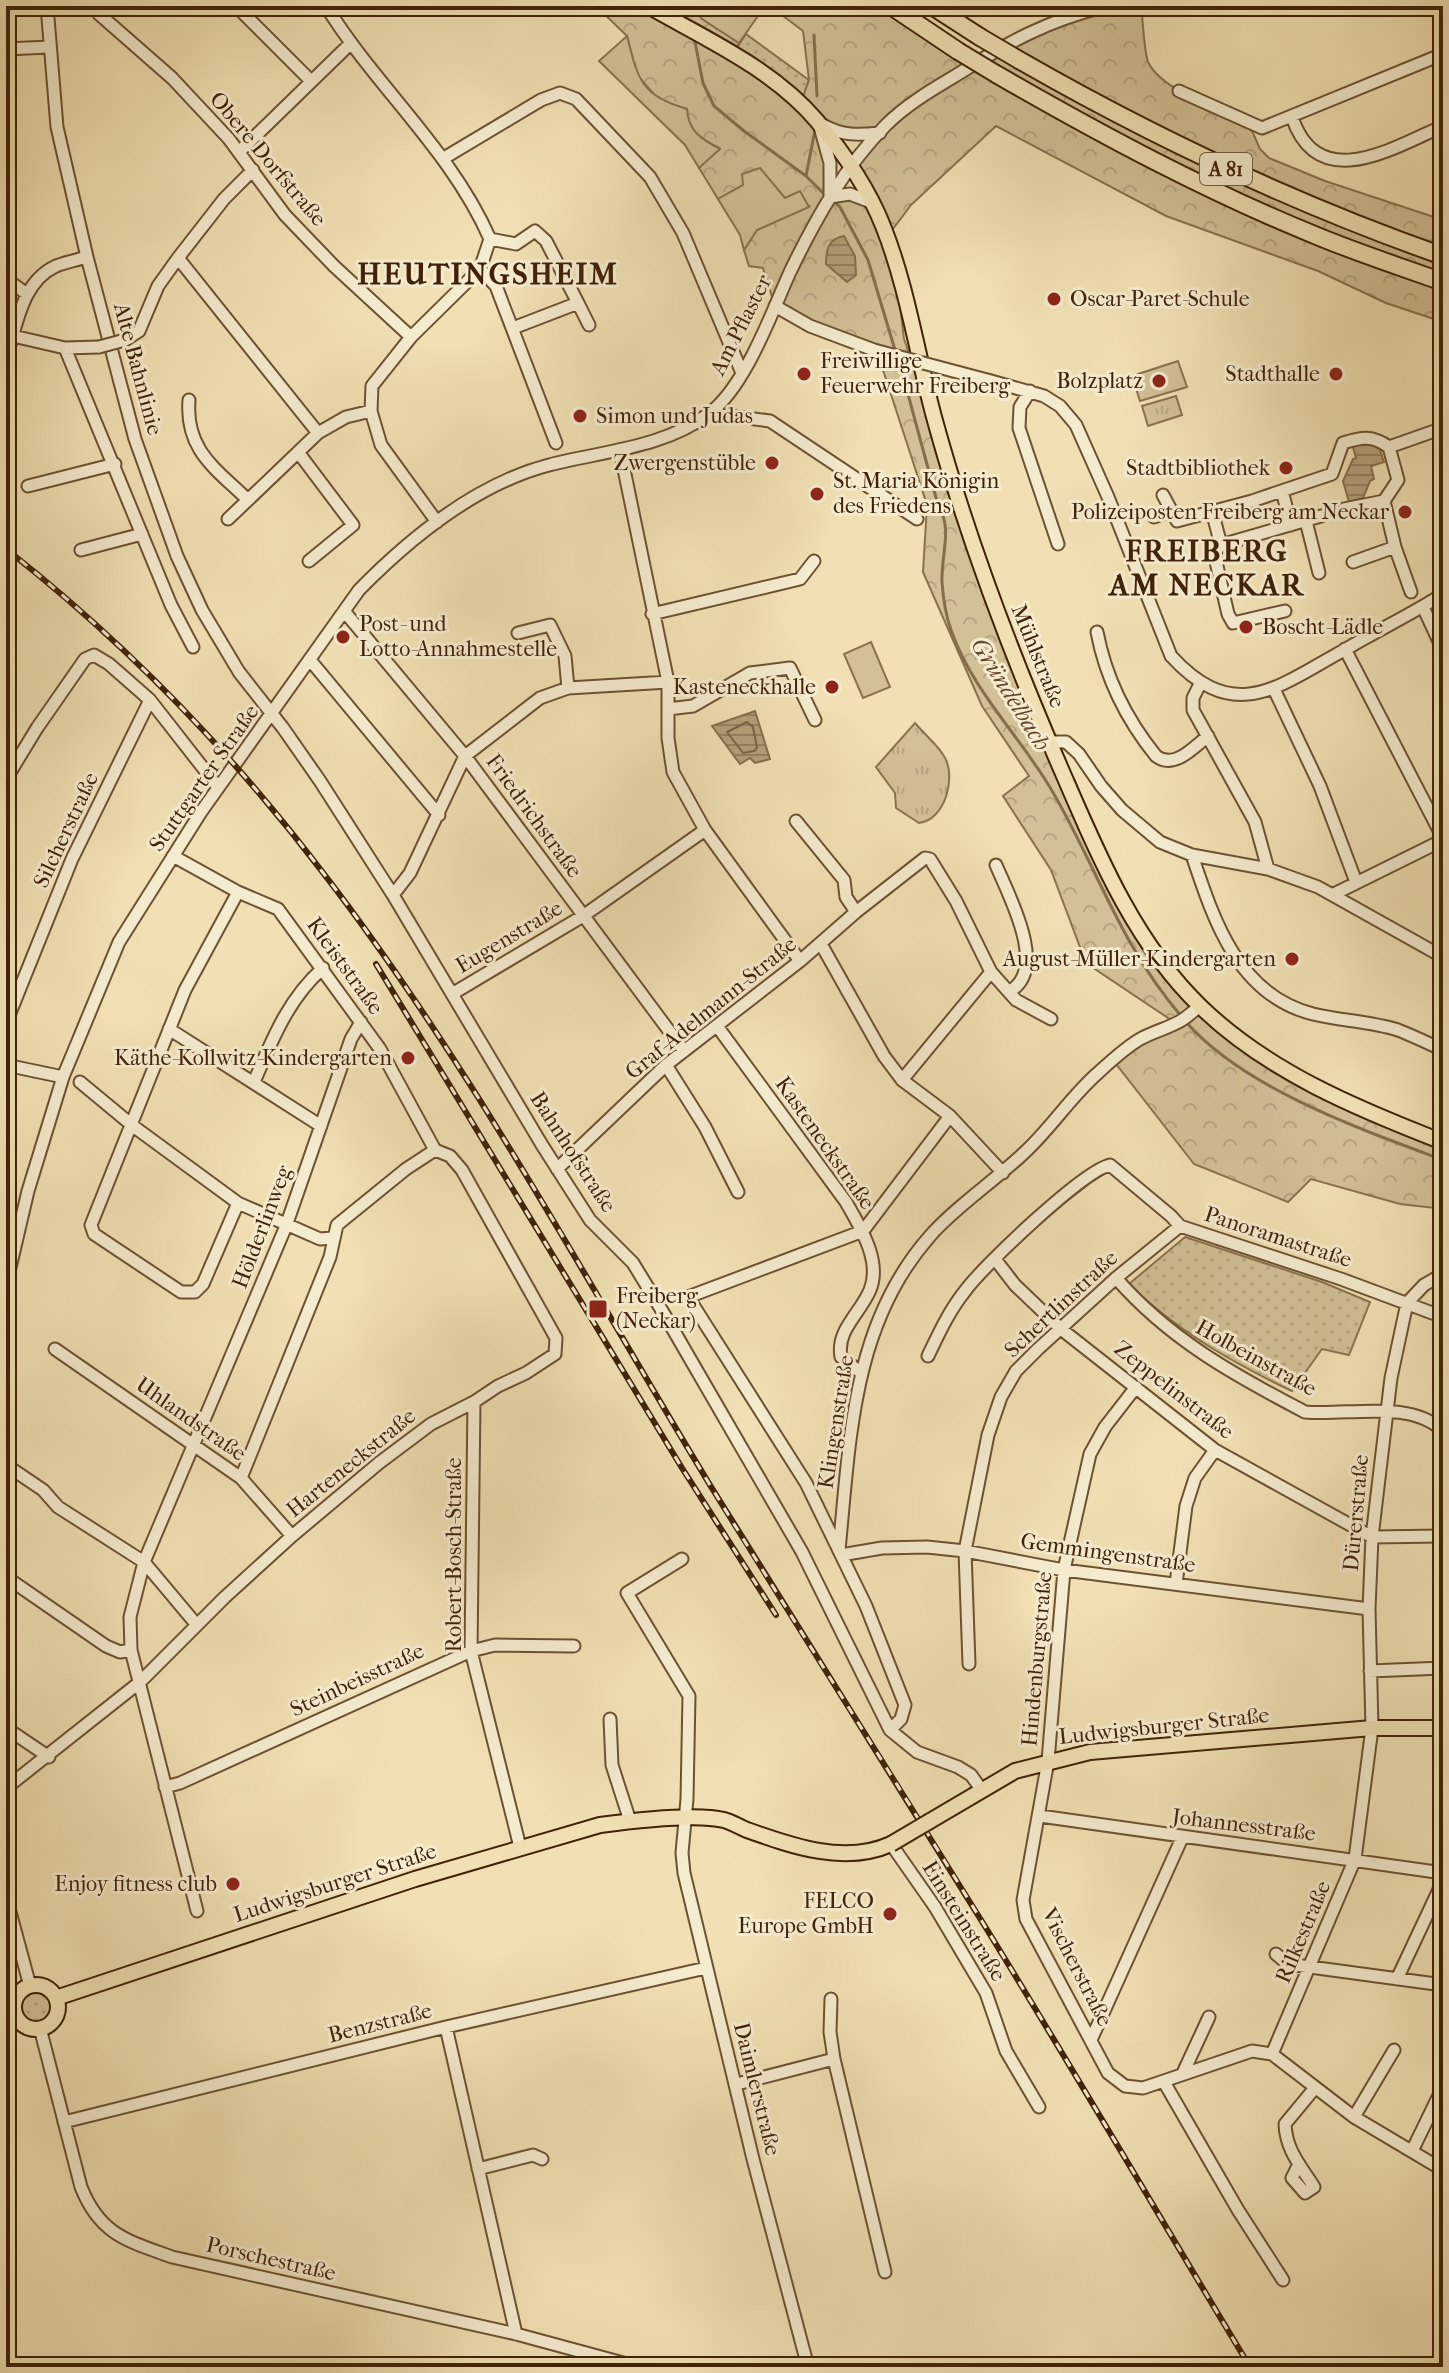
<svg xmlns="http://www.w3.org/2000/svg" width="1449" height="2373" font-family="'IM FELL French Canon',serif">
<defs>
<pattern id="grass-dots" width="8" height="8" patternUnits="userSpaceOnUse" patternTransform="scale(2)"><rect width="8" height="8" fill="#d2c096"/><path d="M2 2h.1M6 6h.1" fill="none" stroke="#b5a580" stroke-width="1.8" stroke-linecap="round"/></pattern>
<pattern id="forest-crowns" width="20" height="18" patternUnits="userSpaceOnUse" patternTransform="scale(2)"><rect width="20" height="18" fill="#d2c096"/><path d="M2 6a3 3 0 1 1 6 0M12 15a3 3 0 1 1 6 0" fill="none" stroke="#b5a580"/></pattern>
<pattern id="park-tufts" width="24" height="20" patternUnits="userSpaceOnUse" patternTransform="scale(2)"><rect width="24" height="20" fill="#d2c096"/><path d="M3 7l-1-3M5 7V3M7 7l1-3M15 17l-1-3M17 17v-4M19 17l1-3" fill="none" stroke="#b5a580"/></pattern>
<pattern id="water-rules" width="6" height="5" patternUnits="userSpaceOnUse" patternTransform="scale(2)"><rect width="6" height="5" fill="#b4a079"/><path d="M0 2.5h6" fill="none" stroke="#948261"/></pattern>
</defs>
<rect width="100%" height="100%" fill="#f0e0b3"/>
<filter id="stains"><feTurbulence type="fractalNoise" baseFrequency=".0025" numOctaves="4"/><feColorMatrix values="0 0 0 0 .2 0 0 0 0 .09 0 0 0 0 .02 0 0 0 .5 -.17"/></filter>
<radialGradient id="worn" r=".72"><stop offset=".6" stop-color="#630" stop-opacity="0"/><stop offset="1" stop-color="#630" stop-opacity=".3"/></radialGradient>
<path fill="url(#grass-dots)" stroke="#89724e" stroke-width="2" d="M 746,34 L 809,80 L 801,103 L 732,55 Z
M 1185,1237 L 1322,1282 L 1370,1302 L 1349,1355 L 1322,1349 L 1292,1391 C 1233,1363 1175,1330 1129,1284 Z
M19 2006a16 16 0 1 1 32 0a16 16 0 1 1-32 0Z"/>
<path fill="url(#forest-crowns)" stroke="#89724e" stroke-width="2" fill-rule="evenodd" d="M 596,6 L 691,6 L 702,19 L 739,43 L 732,54 L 801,102 L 809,80 L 803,31 L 770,6 L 891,6 L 974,61 L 1017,37 L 1108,6 L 1141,6 C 1143,20 1144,51 1148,62 C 1161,90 1222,111 1249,124 L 1260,149 L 1269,158 L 1325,181 L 1443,220 L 1443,322 L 1386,303 L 1318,271 L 1166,216 L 996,126 L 911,205 L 893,229 L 884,224 L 895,262 L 904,339 L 943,448 L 1081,815 L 1158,958 L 1246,1045 L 1443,1142 L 1443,1209 L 1400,1204 L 1311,1179 L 1288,1202 L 1194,1164 L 1113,1060 L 1177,1024 L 1086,963 L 1051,870 L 1003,796 L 1029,776 L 982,706 L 923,572 L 927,505 L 884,373 L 874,351 L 775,306 L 763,268 L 749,266 L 744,250 L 757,230 L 809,206 L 743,185 L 718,199 L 699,168 L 719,148 C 701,139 688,131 687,109 L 660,101 L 637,75 L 627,36 ZM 819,123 L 853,136 L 879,133 L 852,167 L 870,201 L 831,197 Z"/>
<path fill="url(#park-tufts)" stroke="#89724e" stroke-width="2" d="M 1176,396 L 1182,415 L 1148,426 L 1142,406 Z
M 915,723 C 924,734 937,744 944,756 C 957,777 945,820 919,823 L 896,808 L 895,793 L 876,767 Z"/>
<path fill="#d2c096" stroke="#89724e" stroke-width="2" d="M 691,6 L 765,6 L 739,43 L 702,19 Z
M 627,36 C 638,80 641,95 687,109 C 688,131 701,139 720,149 L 699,168 L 685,145 L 599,61 Z
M 760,168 L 785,198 L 800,191 L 809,207 L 757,230 L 744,250 L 740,235 L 718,199 L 743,185 L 742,174 Z
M 1178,361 L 1187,387 L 1140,401 L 1132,376 Z
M 871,642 L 890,687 L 863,698 L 844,654 Z"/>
<path fill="url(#water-rules)" stroke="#866e4b" stroke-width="2" d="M 844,236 L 855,256 L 856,275 L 847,282 L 826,264 C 826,250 828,239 844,236 Z
M 1362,440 L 1379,447 L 1384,462 L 1371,466 L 1374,479 L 1370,481 L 1363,498 L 1349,502 L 1343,481 L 1353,459 L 1356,458 L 1352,443 Z
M 755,711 L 770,759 L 755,763 L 750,758 L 740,764 L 712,726 Z"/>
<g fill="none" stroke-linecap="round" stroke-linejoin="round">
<path stroke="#7a6240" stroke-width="2" d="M 747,722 L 753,727 L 757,748 L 754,751 L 743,753 L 727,732 Z"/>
<path stroke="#866e4b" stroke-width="3" d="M 814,35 L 817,96
M 694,37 L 703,83 L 714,106 L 744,131 L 806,176 L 826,196
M 806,176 L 815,130
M 832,200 L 840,207 L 868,260 L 895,350
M 899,361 L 938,505 C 953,529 941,554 942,582 C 943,596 946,616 951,630 C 972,690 1019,735 1051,789 C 1097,867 1120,945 1181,1016
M 1186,1022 C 1245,1089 1360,1129 1443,1160"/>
<defs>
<path id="minor" d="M 47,6 L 57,127 L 87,257 L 135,439 L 177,556 L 202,610 L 239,672 L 283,728 L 320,781 L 393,895 L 542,1145 L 590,1220 L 633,1263 L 667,1319 L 802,1552 L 890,1730 L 917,1752 L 958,1767 L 971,1775 L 981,1789
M 95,6 L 99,14 L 172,78 L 229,139 L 285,215 L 334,266 L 411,337
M 236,6 L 310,80
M 326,6 C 376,87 451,150 490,239
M 6,49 L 49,47
M 1179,91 L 1262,128 L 1443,54
M 1292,117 C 1318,195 1393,148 1443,126
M 823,125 C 842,136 858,135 880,133
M 820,127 L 830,163 L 830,196
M 239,152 L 350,44
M 444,158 L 541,100 L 560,93 L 576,99 L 650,177 L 683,233 L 742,373
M 830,197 L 850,194 L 871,202
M 490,239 L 516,244 L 535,231 L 546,241 L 578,303 L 513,328
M 178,258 L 318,433
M 480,269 L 496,286 L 556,443
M 6,279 L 27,294
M 578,303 L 589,325
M 775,306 L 810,326 L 874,350
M 13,336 L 65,348 L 99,347
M 125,340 L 139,331 L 158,286 L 178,258 L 224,199 L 253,170
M 65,348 L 171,605 L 193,647
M 6,358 C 17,326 21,282 56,266 C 66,262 77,260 87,257
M 991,381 L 1044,396 L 1060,406 L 1076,425 L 1108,497 L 1171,656 C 1235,726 1279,686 1346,649 C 1378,630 1412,614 1443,594
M 1030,391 L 1020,407 L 1019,428 L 1058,544
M 189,400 C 185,450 215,468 248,500 L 318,433 L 346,417 L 371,411
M 710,413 L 770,421 L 917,519
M 1389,447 L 1443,428
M 620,450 L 668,682 L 668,738 L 673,772 L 705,830 L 800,961
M 298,452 L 353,525 L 309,561
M 28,486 L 115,464
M 1282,491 L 1291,525
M 1163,495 L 1177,521 L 1252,501 L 1332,474 L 1343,443 C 1362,437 1372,435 1389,447 L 1398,480 L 1384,501 L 1344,509
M 1384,501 L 1395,547 L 1411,592
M 1212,511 L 1221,545 L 1214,553 L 1228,614 L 1233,623 L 1285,611
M 1154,517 L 1171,511
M 228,519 L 248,500
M 1306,521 L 1319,573
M 437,522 L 381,445 L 371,411 L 372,386 L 411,337 L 480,269 L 490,239
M 1221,545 L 1321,516
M 81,550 L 142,534
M 1353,562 L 1395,547
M 1423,607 L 1443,650
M 344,611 L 465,756 L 684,1051
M 652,614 L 800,579 L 814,561
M 1097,632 C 1106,679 1126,719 1156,756 C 1174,770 1194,747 1208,736
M 518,633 L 550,625 L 565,656 L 568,688
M 1345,649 L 1443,838
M 310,660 L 439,815
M 1200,684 L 1193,698 L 1193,710 L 1255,822 L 1268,869
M 1274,689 L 1320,786 L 1356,882
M 668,709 L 693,706 L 750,673 L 790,668 L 815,720
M 1049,742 L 1066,742 L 1079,754 L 1101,786 L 1122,810 L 1160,842 L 1192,855 L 1268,869 L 1318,887 L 1443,957
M 6,779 L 37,728 L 85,659 L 94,655 L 109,664 L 150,700 L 218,787
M 796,821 L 844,880 L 846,897 L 856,912
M 1192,855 C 1214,921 1238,995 1313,1014 C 1341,1021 1370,1021 1398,1030 C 1413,1036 1428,1043 1443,1050
M 173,856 L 238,892 L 278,909 L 380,1049 L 435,1150
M 996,865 C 1008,894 1049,969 1010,991
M 238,892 L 185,990 L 91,1225 L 94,1234 L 181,1292 L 195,1292 L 203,1284 L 238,1203
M 1334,894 L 1443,840
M 393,895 L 410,873 L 465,756 L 540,698 L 568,688 L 668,682
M 821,944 L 884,1056 L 902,1080 L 950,1116 L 1003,1173
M 452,994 L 583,916 L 705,830
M 6,1023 L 72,859 L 150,700
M 717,1026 L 846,1202 C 860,1227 882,1261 870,1290 C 860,1314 836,1330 841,1357 L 860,1372
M 169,1029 L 321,1126
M 6,1065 L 63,1077
M 666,1065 L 705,1127 L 738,1192
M 902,1080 L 991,972
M 80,1082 L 133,1126 L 238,1203 L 320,1239 L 332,1238
M 254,1082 C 272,1040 288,999 323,968
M 557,1169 L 666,1065 L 800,961 L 856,912 L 925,858 L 930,859 L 956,901 L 991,972 L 1016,1000 L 1051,1019
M 995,1259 L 1015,1285 L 1061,1329 L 1215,1450 L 1372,1537 L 1443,1536
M 1116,1278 C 1169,1339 1234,1375 1305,1412 C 1348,1416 1410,1399 1443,1431
M 6,1285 L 28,1191 L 63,1077 L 119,942 L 201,812 L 359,590 C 411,537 476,484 549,465 C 603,451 664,448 710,413 C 746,385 771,314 790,272 C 815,220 845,166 886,125 C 906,105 930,91 955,76 C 1007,43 1047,20 1108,6
M 1407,1303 L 1424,1285 L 1443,1274
M 55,1349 L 241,1478 L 292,1536
M 928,1356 C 939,1333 949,1311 965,1291 C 983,1266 1083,1171 1110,1165 L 1171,1216 L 1180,1226 L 1341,1279 L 1443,1317
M 1136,1387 L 1105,1427 L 1090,1454 L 1064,1570 L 1048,1761 L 1023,1900 L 1026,1919 L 1108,2073 L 1125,2086 L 1143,2088 L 1252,2051 L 1272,2054 L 1354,2117 L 1443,2170
M 474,1402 L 471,1651 L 520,1847
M 6,1465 L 43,1490 L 58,1507 L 144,1562 L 196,1624
M 241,1478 L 330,1257 L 337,1225 L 406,1169 L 435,1150
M 839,1550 C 850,1439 852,1324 930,1236 C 955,1207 996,1180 1025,1152 C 1052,1127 1072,1095 1099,1072 C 1112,1060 1127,1046 1142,1038 C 1168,1025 1177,1028 1199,1006
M 841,1555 L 882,1548 L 927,1547 L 965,1551 L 1064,1570 L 1369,1609
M 682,1559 L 627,1593 L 689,1696 L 687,1799 L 682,1853 L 684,1873 L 753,2159 L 808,2367
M 6,1577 L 106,1646 L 120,1652 L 131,1650
M 1176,1584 L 1186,1506 L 1195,1478 L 1215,1450
M 969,1664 L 965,1551 L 988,1435 L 1001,1397 L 1016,1371 L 1038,1349 L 1116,1278 L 1180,1226
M 1370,1671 L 1443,1668
M 610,1719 L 612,1765 L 630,1821
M 6,1728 L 49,1757
M 890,1730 L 901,1719 L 905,1705 L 866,1606 L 806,1483 L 688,1297 L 863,1231 L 950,1116
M 165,1787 L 180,1783 L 471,1651 L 495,1645 L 574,1646
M 6,1788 L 140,1682 L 225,1597 L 292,1536 L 379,1463 L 431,1424 L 474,1402 L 498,1386 L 526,1373 L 555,1354 L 556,1338 L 462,1170 L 450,1156 L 435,1150
M 1040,1816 L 1443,1873
M 891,1844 L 935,1907 L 986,1993 L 1006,2051 L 1039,2107
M 6,1897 L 30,1986
M 197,1911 L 131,1650 L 130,1617 L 144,1562 L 286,1226 L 351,1039 L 361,1022
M 1276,1954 L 1288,1964 L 1443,1985
M 1397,1979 L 1443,1881
M 831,1999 L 830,2032 L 834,2059 L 885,2272
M 446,2027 L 516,2334
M 40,2028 L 81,2187 C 100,2235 128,2241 172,2257 L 516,2334 L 638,2367
M 1091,2040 L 1182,1838
M 1272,2054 L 1355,1859 L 1372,1728 L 1369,1609 L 1372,1537 L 1391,1378 L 1407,1303
M 1183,2073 L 1209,2017
M 1164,2082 L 1238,2210 L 1283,2280
M 737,2084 L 834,2059
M 1354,2117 L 1394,2050
M 64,2122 L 446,2027 L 706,1968
M 1412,2151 L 1443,2087
M 1299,2164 L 1292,2178 L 1305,2193 L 1314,2187 C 1300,2165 1286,2150 1285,2124 L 1314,2089
M 478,2169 L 533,2155 L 542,2159"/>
<path id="major" d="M 648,6 C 706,39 773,69 817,121 C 843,152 868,188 883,226 C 907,286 917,354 934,417 C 967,538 1011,654 1061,769 C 1097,852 1134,943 1201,1007 C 1268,1072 1358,1109 1443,1142
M 930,1821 L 1015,1771 L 1090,1752 L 1372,1728 L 1443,1728
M14 2007a22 22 0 1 1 44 0a22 22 0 1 1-44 0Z
M 56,1998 L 415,1879 L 600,1825 C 630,1821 695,1813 724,1820 C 732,1822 739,1827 747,1830 C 792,1846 845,1865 891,1844"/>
<path id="highway" d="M 891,6 L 958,51
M 932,6 L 980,37
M 1019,60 C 1155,138 1295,204 1443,256
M 996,74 C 1100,134 1206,191 1317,236 C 1358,253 1401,267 1443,282"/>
</defs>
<use href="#minor" stroke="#6c5232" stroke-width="15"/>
<use href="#major" stroke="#402307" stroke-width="18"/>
<use href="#highway" stroke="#402307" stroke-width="20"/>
<use href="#minor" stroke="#f5ebce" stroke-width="11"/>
<use href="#major" stroke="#f0e0b3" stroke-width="14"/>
<use href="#highway" stroke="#f0e0b3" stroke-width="16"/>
<defs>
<path id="rail" d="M 6,549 C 126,643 232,753 324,874 C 471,1065 585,1279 710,1485 C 801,1633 895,1780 986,1928 C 1076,2074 1162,2221 1250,2367
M 376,964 L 682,1468 L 776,1615"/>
</defs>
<use href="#rail" stroke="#402307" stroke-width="6"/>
<use href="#rail" stroke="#f5ebce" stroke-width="3" stroke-dasharray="9" stroke-linecap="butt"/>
<defs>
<path id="minor-bridge" d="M 99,347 L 125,340
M 874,350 L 991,381"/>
<path id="major-bridge" d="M 891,1844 L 930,1821"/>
<path id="highway-bridge" d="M 980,37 L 1019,60
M 958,51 L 996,74"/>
</defs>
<use href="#minor-bridge" stroke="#6c5232" stroke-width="15" stroke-linecap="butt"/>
<use href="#major-bridge" stroke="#402307" stroke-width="18" stroke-linecap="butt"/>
<use href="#highway-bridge" stroke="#402307" stroke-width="20" stroke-linecap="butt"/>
<use href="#minor-bridge" stroke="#f5ebce" stroke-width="11"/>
<use href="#major-bridge" stroke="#f0e0b3" stroke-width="14"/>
<use href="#highway-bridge" stroke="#f0e0b3" stroke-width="16"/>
</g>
<g fill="#8f2418" stroke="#f5ebce" stroke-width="3">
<circle cx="1054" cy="299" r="8"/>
<circle cx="804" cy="374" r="8"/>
<circle cx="1336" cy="374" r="8"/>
<circle cx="1159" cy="381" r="8"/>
<circle cx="580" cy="416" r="8"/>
<circle cx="772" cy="463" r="8"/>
<circle cx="1286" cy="468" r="8"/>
<circle cx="817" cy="494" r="8"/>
<circle cx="1405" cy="512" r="8"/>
<circle cx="1246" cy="627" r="8"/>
<circle cx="343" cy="637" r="8"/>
<circle cx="832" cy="687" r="8"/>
<circle cx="1292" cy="959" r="8"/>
<circle cx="408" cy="1058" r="8"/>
<rect x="588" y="1299" width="20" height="20" rx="4"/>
<circle cx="233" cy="1884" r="8"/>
<circle cx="890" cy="1914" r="8"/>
</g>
<g text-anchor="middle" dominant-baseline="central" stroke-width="6" stroke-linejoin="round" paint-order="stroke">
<rect fill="#f5ebce" stroke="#765f43" stroke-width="2" x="1200" y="153" width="52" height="32" rx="6"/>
<g font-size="20" font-weight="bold" fill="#402307">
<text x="1226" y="169">A 81</text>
</g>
<g font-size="22" fill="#402307" stroke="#f5ebce">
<text transform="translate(268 159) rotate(50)">Obere Dorfstraße</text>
<text transform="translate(741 325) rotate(-63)">Am Pflaster</text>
<text transform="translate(138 369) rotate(75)">Alte Bahnlinie</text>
<text transform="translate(1038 656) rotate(68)">Mühlstraße</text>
<text transform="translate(204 778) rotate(-55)">Stuttgarter Straße</text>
<text transform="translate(534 816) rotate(54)">Friedrichstraße</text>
<text transform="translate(66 830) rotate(-65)">Silcherstraße</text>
<text transform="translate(509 937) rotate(-31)">Eugenstraße</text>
<text transform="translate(345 966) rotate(54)">Kleiststraße</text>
<text transform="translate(711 1008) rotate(-39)">Graf-Adelmann-Straße</text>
<text transform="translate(825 1143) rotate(55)">Kasteneckstraße</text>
<text transform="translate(573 1152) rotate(57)">Bahnhofstraße</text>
<text transform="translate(262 1227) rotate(-69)">Hölderlinweg</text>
<text transform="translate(1278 1237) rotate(18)">Panoramastraße</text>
<text transform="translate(1061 1304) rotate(-43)">Schertlinstraße</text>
<text transform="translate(1256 1358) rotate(29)">Holbeinstraße</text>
<text transform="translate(1174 1390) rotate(38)">Zeppelinstraße</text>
<text transform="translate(191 1419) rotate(35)">Uhlandstraße</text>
<text transform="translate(836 1422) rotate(-81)">Klingenstraße</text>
<text transform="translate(351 1463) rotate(-39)">Harteneckstraße</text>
<text transform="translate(1356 1513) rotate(-85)">Dürerstraße</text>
<text transform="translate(1108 1553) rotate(8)">Gemmingenstraße</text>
<text transform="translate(454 1555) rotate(-90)">Robert-Bosch-Straße</text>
<text transform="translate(1037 1659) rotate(-85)">Hindenburgstraße</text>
<text transform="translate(357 1680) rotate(-25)">Steinbeisstraße</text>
<text transform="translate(1164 1726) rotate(-6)">Ludwigsburger Straße</text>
<text transform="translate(1244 1825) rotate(7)">Johannesstraße</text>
<text transform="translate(335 1883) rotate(-18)">Ludwigsburger Straße</text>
<text transform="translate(964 1921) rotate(58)">Einsteinstraße</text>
<text transform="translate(1303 1932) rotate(-67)">Rilkestraße</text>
<text transform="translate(1077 1967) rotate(63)">Vischerstraße</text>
<text transform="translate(380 2023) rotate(-14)">Benzstraße</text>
<text transform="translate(757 2089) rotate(76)">Daimlerstraße</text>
<text transform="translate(271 2259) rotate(13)">Porschestraße</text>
</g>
<g font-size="22" fill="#402307" stroke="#f5ebce" text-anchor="end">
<text x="1070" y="299" text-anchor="start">Oscar-Paret-Schule</text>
<text x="820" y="361" text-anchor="start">Freiwillige<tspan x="820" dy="25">Feuerwehr Freiberg</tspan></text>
<text x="1320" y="374">Stadthalle</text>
<text x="1143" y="381">Bolzplatz</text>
<text x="596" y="416" text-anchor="start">Simon und Judas</text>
<text x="756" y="463">Zwergenstüble</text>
<text x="1270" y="468">Stadtbibliothek</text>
<text x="833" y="481" text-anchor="start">St. Maria Königin<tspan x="833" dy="25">des Friedens</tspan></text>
<text x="1389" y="512">Polizeiposten Freiberg am Neckar</text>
<text x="359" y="624" text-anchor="start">Post- und<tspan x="359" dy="25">Lotto-Annahmestelle</tspan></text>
<text x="1262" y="627" text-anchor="start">Boscht-Lädle</text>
<text x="816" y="687">Kasteneckhalle</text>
<text x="1276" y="959">August-Müller-Kindergarten</text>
<text x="392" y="1058">Käthe-Kollwitz-Kindergarten</text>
<text x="616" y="1296" text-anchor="start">Freiberg<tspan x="616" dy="25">(Neckar)</tspan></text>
<text x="217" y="1884">Enjoy fitness club</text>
<text x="874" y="1901">FELCO<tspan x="874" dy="25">Europe GmbH</tspan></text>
</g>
<g font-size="24" font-style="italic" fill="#634829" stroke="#f5ebce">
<text transform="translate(1011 694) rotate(58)">Gründelbach</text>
</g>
<g font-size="30" font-weight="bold" letter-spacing="2" fill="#402307" stroke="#f5ebce">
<text x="488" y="274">HEUTINGSHEIM</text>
<text x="1207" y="551">FREIBERG<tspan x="1207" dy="34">AM NECKAR</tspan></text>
</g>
</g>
<rect width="1449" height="2373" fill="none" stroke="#f0e0b3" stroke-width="32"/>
<rect x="8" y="8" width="1433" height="2357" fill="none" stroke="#402307" stroke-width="4"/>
<rect x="16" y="16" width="1417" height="2341" fill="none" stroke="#402307" stroke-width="2"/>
<rect width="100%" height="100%" filter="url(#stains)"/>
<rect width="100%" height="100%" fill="url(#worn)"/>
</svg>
